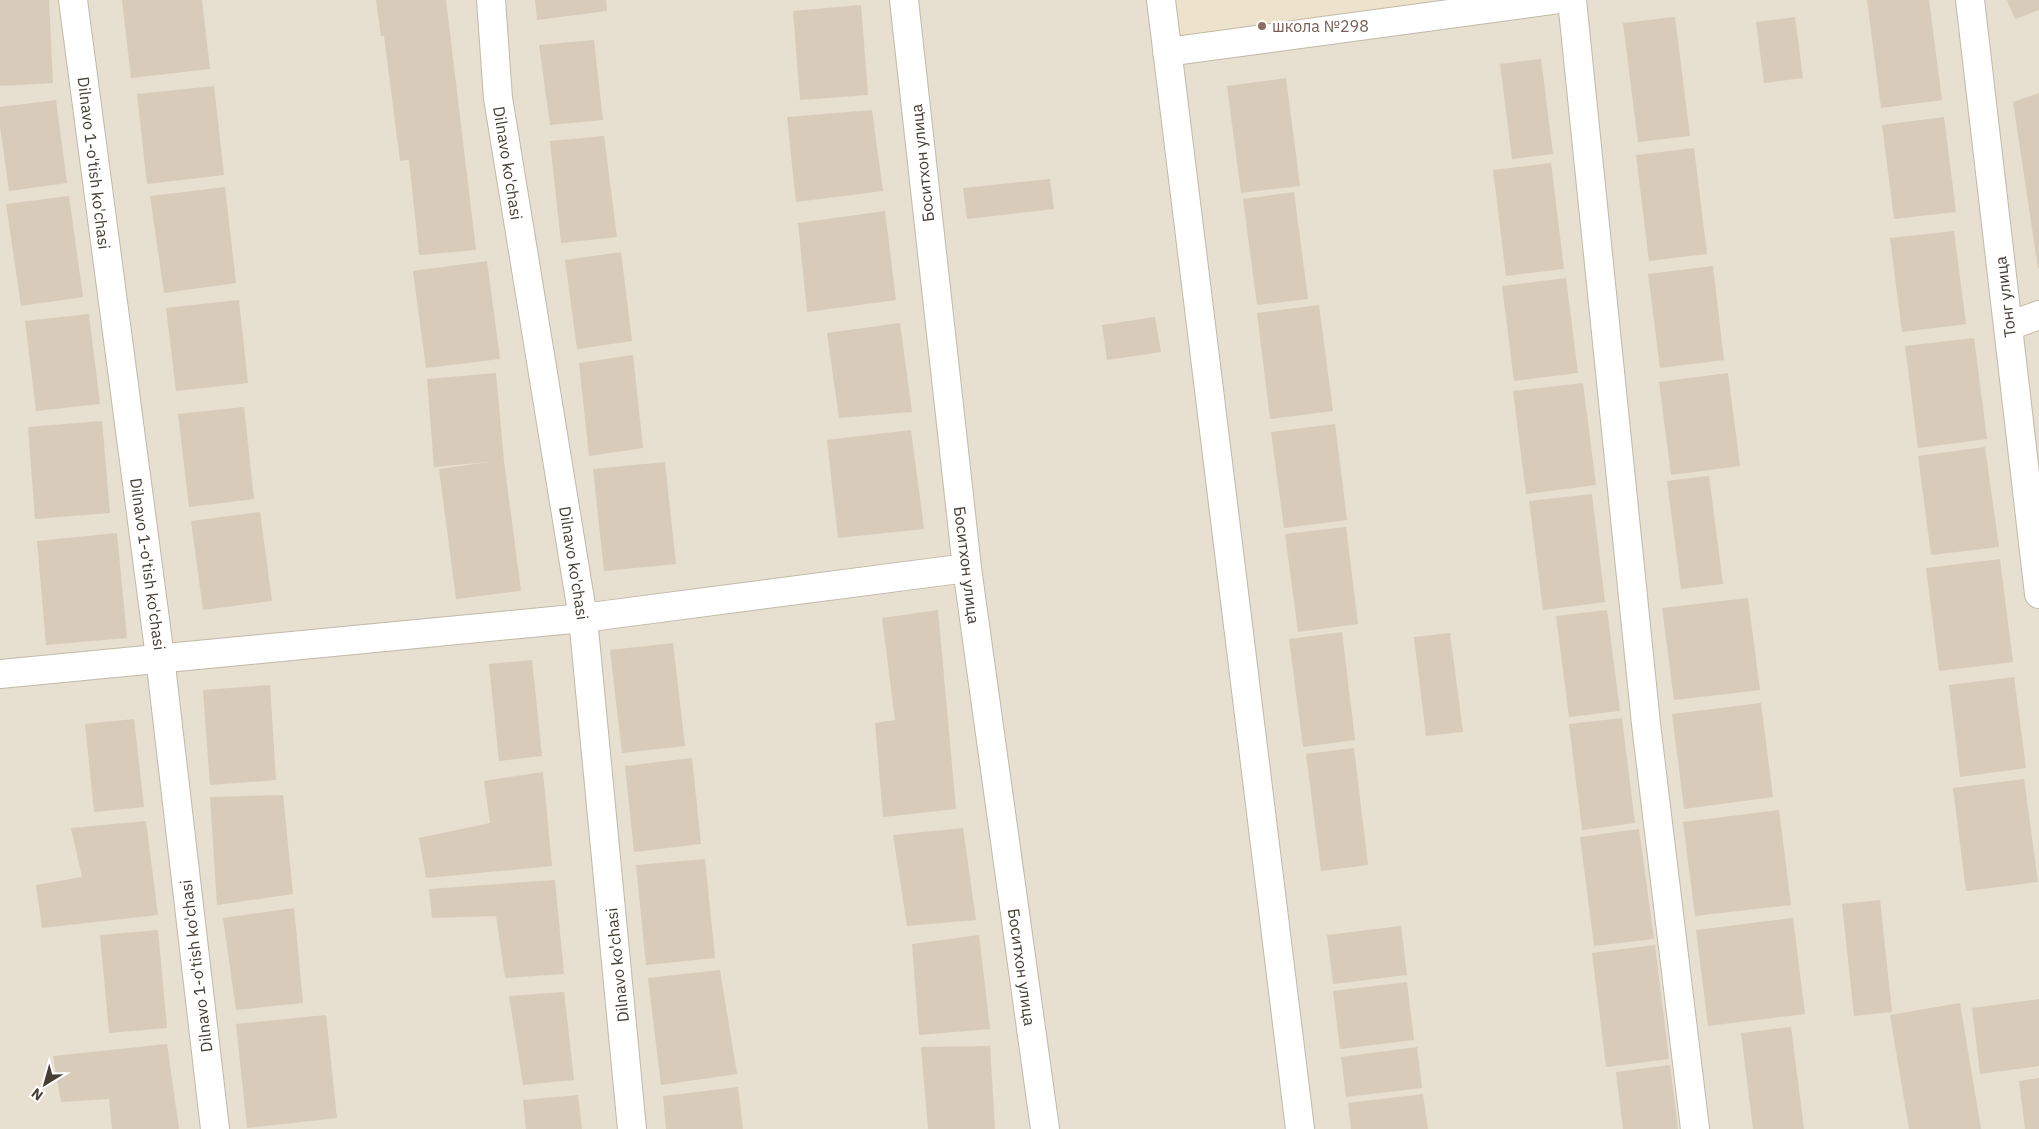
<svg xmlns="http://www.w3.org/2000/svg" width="2039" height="1129" font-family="'IBM Plex Sans',sans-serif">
<rect width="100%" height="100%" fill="#f3ede2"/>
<path fill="#e7dfd0" d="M 0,0 L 2039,0 L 2039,1129 L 0,1129 Z"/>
<path fill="#ede2cb" d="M 1161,0 L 1553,0 L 1167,52 Z"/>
<path fill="#d8cbba" d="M 0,0 L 49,0 L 53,83 L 0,86 Z
M 122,0 L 202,0 L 210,69 L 131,78 Z
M 376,0 L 446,0 L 476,250 L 419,255 L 409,160 L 400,161 L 384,36 L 381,36 Z
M 535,0 L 606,0 L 607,11 L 537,20 Z
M 1867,0 L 1929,0 L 1942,100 L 1881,108 Z
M 2007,0 L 2039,0 L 2039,10 L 2015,19 Z
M 861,5 L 868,95 L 800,100 L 793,11 Z
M 1675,17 L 1690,136 L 1638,142 L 1623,23 Z
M 1795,17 L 1803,78 L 1764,83 L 1756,22 Z
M 594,40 L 603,120 L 550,125 L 539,45 Z
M 1541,59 L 1553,154 L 1512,159 L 1500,64 Z
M 1286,78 L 1300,186 L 1241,193 L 1227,86 Z
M 214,86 L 224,175 L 147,184 L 137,94 Z
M 2039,93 L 2039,268 L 2038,268 L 2013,102 Z
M 56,100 L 67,183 L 9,191 L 0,126 L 0,107 Z
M 872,110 L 883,191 L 796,202 L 787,117 Z
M 1944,117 L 1956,212 L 1894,219 L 1882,125 Z
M 604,136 L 617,237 L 561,243 L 550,141 Z
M 1694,148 L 1707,254 L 1649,261 L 1636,155 Z
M 1551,163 L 1564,269 L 1506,276 L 1493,170 Z
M 1050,179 L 1054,209 L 967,219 L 963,188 Z
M 225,187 L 236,283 L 164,293 L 150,196 Z
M 1294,192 L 1308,299 L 1257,305 L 1243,199 Z
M 69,196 L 83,297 L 21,306 L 6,204 Z
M 885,211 L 896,300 L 807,312 L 798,223 Z
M 1954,231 L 1966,324 L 1902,332 L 1890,238 Z
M 621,252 L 632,341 L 577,349 L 565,260 Z
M 487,261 L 500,359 L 426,368 L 413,271 Z
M 1713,266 L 1724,360 L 1660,368 L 1648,274 Z
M 1566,278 L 1578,373 L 1514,381 L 1502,286 Z
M 239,300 L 248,383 L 176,391 L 166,308 Z
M 1319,305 L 1333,411 L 1270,419 L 1257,313 Z
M 89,314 L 100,404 L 36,411 L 25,321 Z
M 1155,317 L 1161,352 L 1107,360 L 1102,325 Z
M 900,323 L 912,412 L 839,418 L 827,333 Z
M 1974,338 L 1987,439 L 1918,448 L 1905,346 Z
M 633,355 L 643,448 L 589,456 L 579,363 Z
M 496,373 L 504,461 L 521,591 L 456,599 L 439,469 L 489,462 L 434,467 L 427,379 Z
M 1728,373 L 1740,466 L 1671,475 L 1659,382 Z
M 1583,383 L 1596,485 L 1526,494 L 1513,391 Z
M 244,407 L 254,499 L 189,507 L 178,414 Z
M 102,421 L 110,513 L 35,519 L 28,427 Z
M 1335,424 L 1347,520 L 1284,528 L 1271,432 Z
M 911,430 L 924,529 L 838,538 L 827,440 Z
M 1985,447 L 1999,547 L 1931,555 L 1918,456 Z
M 665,462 L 676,564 L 604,571 L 593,469 Z
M 1709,476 L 1723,584 L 1681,589 L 1667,481 Z
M 1592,494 L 1605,602 L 1543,610 L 1529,501 Z
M 260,512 L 272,601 L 203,610 L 191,521 Z
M 1346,527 L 1358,624 L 1298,632 L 1285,534 Z
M 117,533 L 127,638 L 46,645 L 37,541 Z
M 2000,559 L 2013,662 L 1939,671 L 1926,568 Z
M 1748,598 L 1760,690 L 1674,700 L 1662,608 Z
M 938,610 L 956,809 L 883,817 L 875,723 L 895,720 L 882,618 Z
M 1607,610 L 1620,711 L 1569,717 L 1556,616 Z
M 1342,632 L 1355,740 L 1303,747 L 1289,639 Z
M 1450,633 L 1463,732 L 1426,736 L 1414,637 Z
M 673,643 L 685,746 L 622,753 L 610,650 Z
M 532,660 L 542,756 L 499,761 L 489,664 Z
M 2014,677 L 2026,768 L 1960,777 L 1949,685 Z
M 270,685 L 276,780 L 210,785 L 203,690 Z
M 1761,703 L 1773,797 L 1684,809 L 1672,714 Z
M 1622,718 L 1635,823 L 1582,830 L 1569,724 Z
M 134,719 L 144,807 L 94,812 L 85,724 Z
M 1354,748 L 1368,865 L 1321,871 L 1306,754 Z
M 692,758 L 701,844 L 634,852 L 625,766 Z
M 543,772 L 552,866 L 426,878 L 419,838 L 490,823 L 484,781 Z
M 2024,779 L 2038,882 L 1966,891 L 1953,788 Z
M 283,795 L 293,894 L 217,905 L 210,797 Z
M 1779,810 L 1791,905 L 1695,916 L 1683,822 Z
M 146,821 L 158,915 L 42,928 L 36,885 L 82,877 L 71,828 Z
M 963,828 L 976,920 L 907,926 L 893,835 Z
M 1639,829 L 1654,939 L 1594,946 L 1580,837 Z
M 705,859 L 715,958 L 646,965 L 636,865 Z
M 555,880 L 564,974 L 505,978 L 496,916 L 432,918 L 429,889 Z
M 1880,900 L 1892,1012 L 1854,1016 L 1842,904 Z
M 294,908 L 303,1003 L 236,1010 L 223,918 Z
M 1793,918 L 1805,1014 L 1708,1026 L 1696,930 Z
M 1401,926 L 1407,975 L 1333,984 L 1327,935 Z
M 158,930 L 167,1028 L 109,1033 L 100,935 Z
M 979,935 L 990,1029 L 919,1035 L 912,944 Z
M 1655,945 L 1669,1059 L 1606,1067 L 1592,953 Z
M 720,970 L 737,1074 L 661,1085 L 648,978 Z
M 1407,982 L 1414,1040 L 1340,1049 L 1333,991 Z
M 564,992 L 574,1080 L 523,1085 L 509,996 Z
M 2039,999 L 2039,1066 L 1980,1074 L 1972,1008 Z
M 1960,1003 L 1981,1129 L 1909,1129 L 1890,1015 Z
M 326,1015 L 337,1118 L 247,1128 L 236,1024 Z
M 1791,1027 L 1804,1129 L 1753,1129 L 1741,1033 Z
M 167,1044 L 179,1129 L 112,1129 L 109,1099 L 61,1102 L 53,1056 Z
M 990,1046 L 995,1129 L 928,1129 L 921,1047 Z
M 1417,1047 L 1422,1088 L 1346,1097 L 1341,1057 Z
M 1670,1065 L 1678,1129 L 1623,1129 L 1616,1072 Z
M 2039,1078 L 2039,1129 L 2025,1129 L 2019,1081 Z
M 738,1087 L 743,1129 L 666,1129 L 663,1096 Z
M 1423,1094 L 1428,1129 L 1351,1129 L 1348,1103 Z
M 578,1095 L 582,1129 L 526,1129 L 523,1100 Z"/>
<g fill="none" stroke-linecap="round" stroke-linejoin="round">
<defs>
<path id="street" d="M 73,0 L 160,657 L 215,1129
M 491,0 L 498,98 L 583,618 L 632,1129
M 904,0 L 967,568 L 1045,1129
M 1161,0 L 1300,1129
M 1572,0 L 1646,724 L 1695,1129
M 1970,0 L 2039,594
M 1167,52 L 1553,0
M 2009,326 L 2039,315
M 0,674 L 583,618 L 967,568"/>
</defs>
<use href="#street" stroke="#c2b8a7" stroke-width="30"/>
<use href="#street" stroke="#fff" stroke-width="28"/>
</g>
<circle fill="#8d6e63" stroke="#fff" stroke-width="2" cx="1262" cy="26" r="5"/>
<g text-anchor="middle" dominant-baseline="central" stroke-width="4.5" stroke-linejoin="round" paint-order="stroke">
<g font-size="16" fill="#785e54" stroke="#fff" text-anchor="start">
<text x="1272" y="26">школа №298</text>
</g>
<g font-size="16" fill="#453d32" stroke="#fff">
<text transform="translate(94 163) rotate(83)">Dilnavo 1-o'tish ko'chasi</text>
<text transform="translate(508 163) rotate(81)">Dilnavo ko'chasi</text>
<text transform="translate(922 163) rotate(-96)">Боситхон улица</text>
<text transform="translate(2005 297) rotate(-97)">Тонг улица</text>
<text transform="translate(574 563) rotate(81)">Dilnavo ko'chasi</text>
<text transform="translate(148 564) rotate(82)">Dilnavo 1-o'tish ko'chasi</text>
<text transform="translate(967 565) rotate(83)">Боситхон улица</text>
<text transform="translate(617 965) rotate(-96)">Dilnavo ko'chasi</text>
<text transform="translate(196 966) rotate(-97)">Dilnavo 1-o'tish ko'chasi</text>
<text transform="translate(1022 967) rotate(82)">Боситхон улица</text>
</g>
</g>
<g transform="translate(45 1084) rotate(217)" stroke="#ffffff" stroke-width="4" paint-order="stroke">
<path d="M0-4L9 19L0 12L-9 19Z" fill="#453d32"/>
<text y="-8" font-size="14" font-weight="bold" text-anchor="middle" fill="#453d32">N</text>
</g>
</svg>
